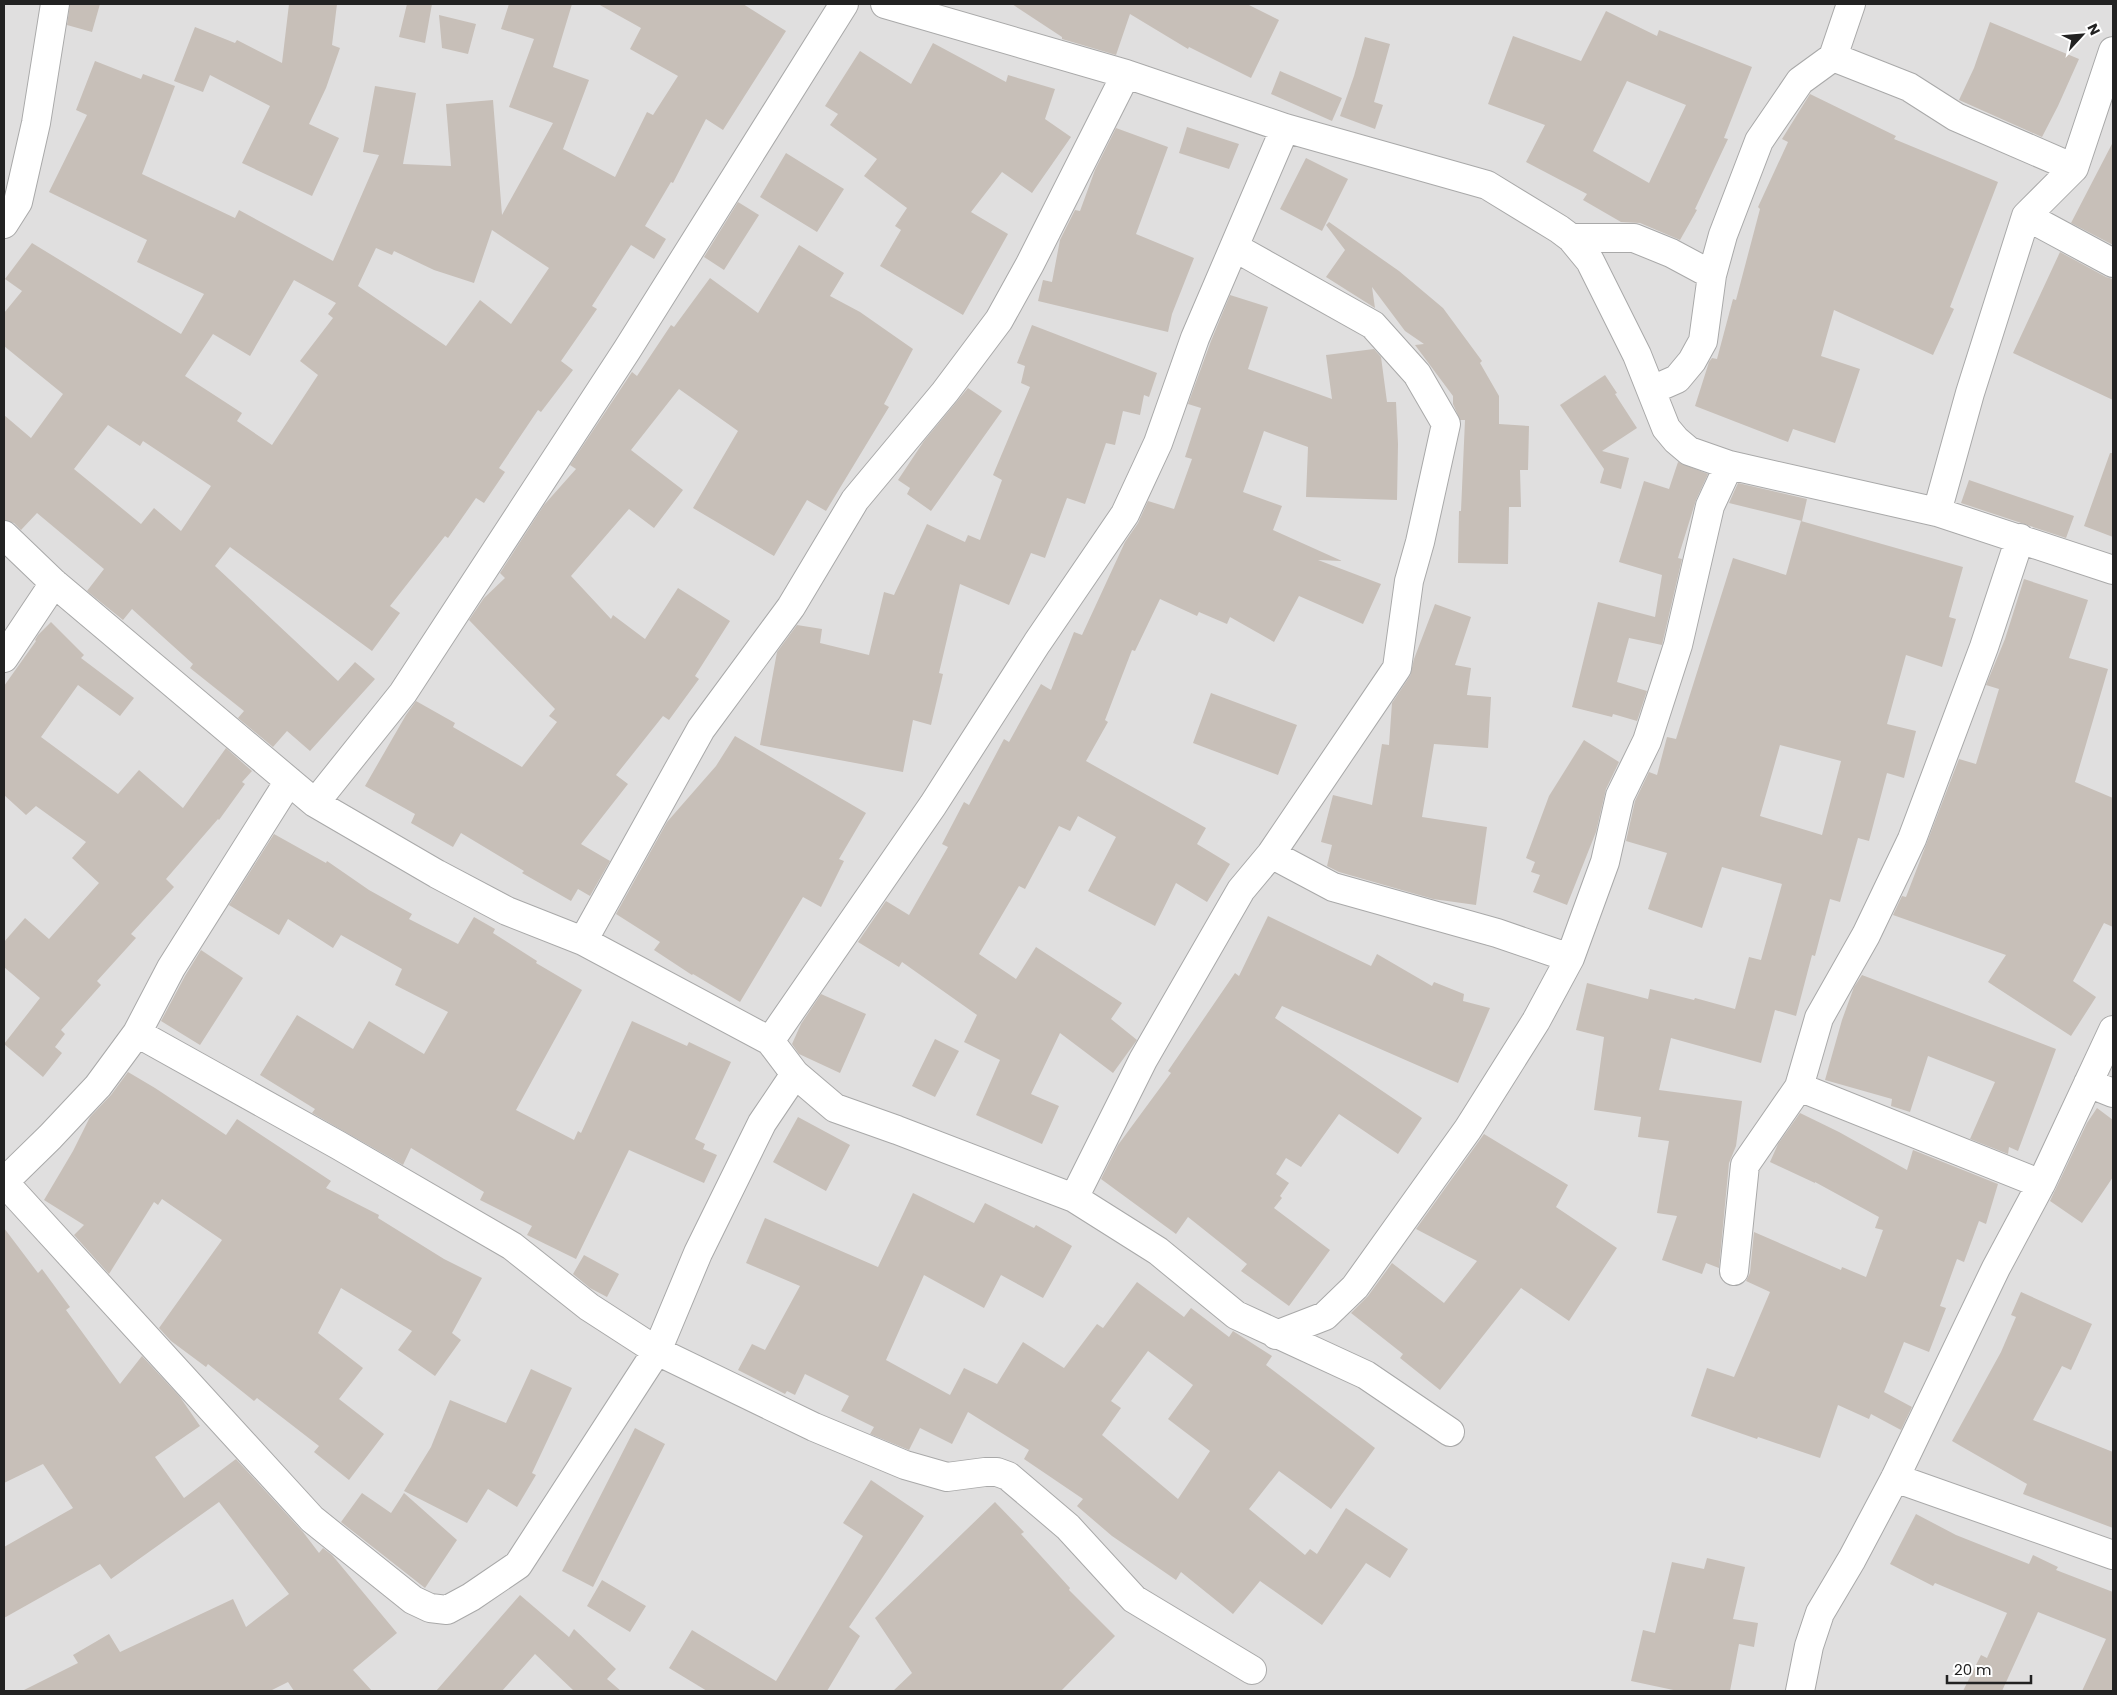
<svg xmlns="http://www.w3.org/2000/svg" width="2117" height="1695" font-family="Poppins,sans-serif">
<rect width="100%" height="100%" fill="#f2efe9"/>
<path fill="#e0dfdf" d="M 4,4 L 2113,4 L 2113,1691 L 4,1691 Z"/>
<path fill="#c7bfb8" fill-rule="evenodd" d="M 70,4 L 100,4 L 92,32 L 67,25 Z
M 289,4 L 337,4 L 332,45 L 340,48 L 326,88 L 309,124 L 339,138 L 312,196 L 242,163 L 270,106 L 210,75 L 203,92 L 174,81 L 195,27 L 235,43 L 237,40 L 282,63 Z
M 407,4 L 432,4 L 425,43 L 399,37 Z
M 509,4 L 572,4 L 553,67 L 589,80 L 563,149 L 615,177 L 647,112 L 653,115 L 678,76 L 630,49 L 641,28 L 598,4 L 743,4 L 786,31 L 723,130 L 706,119 L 673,183 L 671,182 L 645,226 L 666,239 L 654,259 L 631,245 L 592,306 L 597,309 L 561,361 L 573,370 L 541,412 L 538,410 L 499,468 L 505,472 L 484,503 L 476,498 L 448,538 L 445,536 L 390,606 L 400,613 L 372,651 L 230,547 L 215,566 L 338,681 L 355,662 L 375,679 L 310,751 L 287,731 L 273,747 L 238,718 L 244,711 L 190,668 L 193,664 L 132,609 L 123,620 L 87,591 L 104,569 L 37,513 L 21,530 L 14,523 L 4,520 L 4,415 L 31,438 L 63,394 L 4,346 L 4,313 L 22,291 L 5,279 L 32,243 L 181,334 L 204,294 L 137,262 L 147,240 L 49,192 L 87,115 L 76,110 L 95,61 L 141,79 L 143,74 L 175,86 L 142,174 L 235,218 L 239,210 L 333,261 L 379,155 L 363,152 L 375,86 L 416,93 L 403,164 L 451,166 L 446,104 L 493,100 L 502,215 L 553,123 L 509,107 L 534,39 L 501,29 ZM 492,230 L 549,268 L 511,324 L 480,300 L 446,346 L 358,286 L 376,248 L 392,255 L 394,251 L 434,270 L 474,283 ZM 294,280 L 336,303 L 328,314 L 333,318 L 300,361 L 318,375 L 272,445 L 237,421 L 242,413 L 185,376 L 213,334 L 250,356 ZM 108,425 L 140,446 L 143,441 L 211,486 L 181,531 L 154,508 L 141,524 L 74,469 Z
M 1012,4 L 1247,4 L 1279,20 L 1251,78 L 1189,47 L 1188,49 L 1130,14 L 1116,55 L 1062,39 L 1062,37 Z
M 1606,11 L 1657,36 L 1659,30 L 1752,67 L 1724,138 L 1728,139 L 1695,209 L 1697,210 L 1680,240 L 1640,223 L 1621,222 L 1583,200 L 1587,194 L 1526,162 L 1545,125 L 1488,104 L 1513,36 L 1581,61 ZM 1627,81 L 1686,105 L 1649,183 L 1593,151 Z
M 439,15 L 476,24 L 468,54 L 442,48 Z
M 1990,22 L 2079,59 L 2058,106 L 2042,137 L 1959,100 L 1974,68 Z
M 1365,37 L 1390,44 L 1374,102 L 1383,105 L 1375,129 L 1340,116 L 1354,76 Z
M 933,43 L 1006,82 L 1008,75 L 1055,89 L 1045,119 L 1071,137 L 1032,193 L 1002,172 L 971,212 L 1008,234 L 963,315 L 880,266 L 901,230 L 895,226 L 907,208 L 864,176 L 877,159 L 830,125 L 838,114 L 825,106 L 860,51 L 911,84 Z
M 1280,71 L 1342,98 L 1332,121 L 1271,94 Z
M 1810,94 L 1896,136 L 1894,139 L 1998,182 L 1950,307 L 1954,309 L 1933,355 L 1834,310 L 1821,356 L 1860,369 L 1835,443 L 1793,429 L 1788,442 L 1695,406 L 1709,362 L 1712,358 L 1717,359 L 1733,299 L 1736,300 L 1760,209 L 1758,207 L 1788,142 L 1782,139 Z
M 1187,127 L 1239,144 L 1229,169 L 1179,153 Z
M 1116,128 L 1168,147 L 1136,234 L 1194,258 L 1172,314 L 1168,332 L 1038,301 L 1043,280 L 1052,282 L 1060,240 L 1075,210 L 1080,211 L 1095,170 Z
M 2113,142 L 2113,245 L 2071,223 Z
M 786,153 L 844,189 L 817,232 L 760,197 Z
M 1306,158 L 1348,179 L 1322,231 L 1280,209 Z
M 738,202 L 759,215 L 724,270 L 704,257 Z
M 1329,222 L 1399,271 L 1443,308 L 1482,361 L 1480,363 L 1499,396 L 1499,424 L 1529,426 L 1528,470 L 1520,470 L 1521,507 L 1509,507 L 1508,564 L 1458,563 L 1459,511 L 1461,511 L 1465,420 L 1460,420 L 1453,404 L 1453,396 L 1415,345 L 1424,344 L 1405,331 L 1372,287 L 1375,308 L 1326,277 L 1345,250 L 1326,225 Z
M 799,245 L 844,273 L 830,296 L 860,312 L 913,349 L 884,404 L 889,407 L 826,511 L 807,500 L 774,556 L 693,508 L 738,431 L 679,389 L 631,450 L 683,490 L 654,528 L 629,509 L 571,576 L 611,619 L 613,615 L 645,639 L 678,588 L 730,621 L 695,676 L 699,679 L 669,720 L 663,716 L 616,775 L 628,784 L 581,844 L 610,861 L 590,896 L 578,889 L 571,901 L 522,873 L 524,871 L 461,833 L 453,847 L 411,823 L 415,814 L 365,786 L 406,715 L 416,701 L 455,723 L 453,727 L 522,767 L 557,722 L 549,716 L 555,709 L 469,620 L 484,598 L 505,578 L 500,573 L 544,505 L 576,469 L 570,465 L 632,372 L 637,376 L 671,325 L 674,327 L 710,278 L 758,313 Z
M 2060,252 L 2106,277 L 2113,279 L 2113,400 L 2013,353 Z
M 1230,295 L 1268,307 L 1248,369 L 1332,399 L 1326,355 L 1374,349 L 1381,357 L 1387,402 L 1396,402 L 1398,444 L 1397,500 L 1306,497 L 1308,447 L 1264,431 L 1243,492 L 1282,506 L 1273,530 L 1342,561 L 1318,560 L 1381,584 L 1363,624 L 1299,596 L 1274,642 L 1230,617 L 1227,624 L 1199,612 L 1197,616 L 1160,599 L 1135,651 L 1132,650 L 1105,720 L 1108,722 L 1086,761 L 1206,828 L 1197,844 L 1230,864 L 1207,902 L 1176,883 L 1155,926 L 1088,891 L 1116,837 L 1078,816 L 1070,831 L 1059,826 L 1025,889 L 1019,886 L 979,954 L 1016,979 L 1036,947 L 1122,1003 L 1111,1019 L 1137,1040 L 1113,1073 L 1060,1033 L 1031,1094 L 1059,1106 L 1042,1144 L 976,1115 L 1000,1060 L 964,1042 L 977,1015 L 902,962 L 899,967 L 858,942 L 886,901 L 909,915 L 948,847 L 942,844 L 964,802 L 969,805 L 1004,739 L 1009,742 L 1041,684 L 1051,690 L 1074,632 L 1082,635 L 1125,542 L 1138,523 L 1148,501 L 1174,509 L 1192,459 L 1185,457 L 1201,408 L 1188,404 L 1211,341 Z
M 1032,325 L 1157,373 L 1149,397 L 1144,395 L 1140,415 L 1123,411 L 1115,445 L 1106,443 L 1085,504 L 1067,498 L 1045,558 L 1031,553 L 1009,605 L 960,584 L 939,673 L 943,674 L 931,725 L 913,720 L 903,772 L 760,745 L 777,652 L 797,625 L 822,629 L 820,643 L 869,655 L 884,592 L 894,595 L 927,524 L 965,542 L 968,535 L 980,540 L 1002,480 L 993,475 L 1030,387 L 1021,383 L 1025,366 L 1017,363 Z
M 1605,375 L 1617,393 L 1615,394 L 1637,428 L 1602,451 L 1629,458 L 1621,489 L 1600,483 L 1604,469 L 1560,405 Z
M 968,388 L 1002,411 L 931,511 L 907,494 L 910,488 L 898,480 L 924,441 Z
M 2110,453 L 2113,453 L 2113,537 L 2084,526 Z
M 1678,462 L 1708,474 L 1696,500 L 1678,558 L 1682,559 L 1662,645 L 1629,638 L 1617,682 L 1647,691 L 1637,721 L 1613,714 L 1612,717 L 1572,707 L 1598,602 L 1655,617 L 1662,575 L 1619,562 L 1644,481 L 1669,489 Z
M 1969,480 L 2074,516 L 2066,538 L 1961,503 Z
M 1738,483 L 1807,499 L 1802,521 L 1729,503 Z
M 1801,521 L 1963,567 L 1949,617 L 1956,619 L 1942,667 L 1906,655 L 1887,724 L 1916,731 L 1904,778 L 1887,773 L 1869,841 L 1858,838 L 1840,902 L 1830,899 L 1815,956 L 1812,955 L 1796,1016 L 1775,1010 L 1761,1063 L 1671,1038 L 1659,1090 L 1742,1101 L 1736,1146 L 1729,1163 L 1719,1268 L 1706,1263 L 1702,1274 L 1662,1260 L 1677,1216 L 1657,1213 L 1669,1141 L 1638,1137 L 1641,1117 L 1594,1110 L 1604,1037 L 1576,1030 L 1587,983 L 1648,999 L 1650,989 L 1694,1000 L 1695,998 L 1735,1009 L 1749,957 L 1761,960 L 1782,884 L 1722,867 L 1702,928 L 1648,909 L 1667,853 L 1626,841 L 1635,801 L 1649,772 L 1657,775 L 1667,737 L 1676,739 L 1733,558 L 1786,575 ZM 1780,745 L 1841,761 L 1822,835 L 1760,816 Z
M 2024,579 L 2088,600 L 2069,658 L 2108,669 L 2075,782 L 2113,798 L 2113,927 L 2104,923 L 2073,981 L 2096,997 L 2071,1036 L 1988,982 L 2006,955 L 1893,915 L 1902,896 L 1906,897 L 1959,759 L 1976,764 L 1999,689 L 1986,685 L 2005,639 Z
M 1435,604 L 1471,617 L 1455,665 L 1471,668 L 1467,695 L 1491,697 L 1488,748 L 1434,744 L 1422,817 L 1487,827 L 1476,905 L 1433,899 L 1339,872 L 1327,866 L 1332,845 L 1321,842 L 1333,795 L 1372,805 L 1382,744 L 1389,745 L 1392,703 L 1410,676 L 1414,659 Z
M 51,622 L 84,655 L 81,658 L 134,698 L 120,716 L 78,685 L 41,737 L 118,794 L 139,770 L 183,808 L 226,748 L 252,771 L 242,782 L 245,784 L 219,820 L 218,819 L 166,879 L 174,887 L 131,934 L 136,938 L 97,981 L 101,985 L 61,1030 L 65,1034 L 55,1047 L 62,1053 L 43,1077 L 4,1044 L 40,998 L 4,967 L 4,942 L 25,918 L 49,939 L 99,883 L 72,858 L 86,842 L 36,806 L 26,815 L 4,795 L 4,686 L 36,641 L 35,640 L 38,635 Z
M 1211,693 L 1297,725 L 1278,775 L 1193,743 Z
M 735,736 L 866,813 L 839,859 L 844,861 L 821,907 L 803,897 L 740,1002 L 693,974 L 692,975 L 654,950 L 660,942 L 616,914 L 667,822 L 716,766 Z
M 1584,740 L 1619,762 L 1606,789 L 1596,832 L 1567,905 L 1533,892 L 1540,875 L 1531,872 L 1535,862 L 1526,858 L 1549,796 Z
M 274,834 L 326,863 L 327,861 L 369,890 L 412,914 L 409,919 L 458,944 L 474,917 L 495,929 L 493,933 L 537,961 L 536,963 L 582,990 L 516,1110 L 574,1140 L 578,1131 L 581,1133 L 632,1021 L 687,1046 L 689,1042 L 731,1062 L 695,1139 L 705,1144 L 703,1149 L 717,1155 L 704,1183 L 629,1150 L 576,1259 L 527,1235 L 532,1226 L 480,1200 L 484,1192 L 411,1148 L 403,1165 L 312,1113 L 315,1109 L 260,1075 L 297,1015 L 353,1049 L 369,1021 L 424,1054 L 448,1012 L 395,985 L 402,969 L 341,935 L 333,948 L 288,919 L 279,935 L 229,905 Z
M 1268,916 L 1371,966 L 1377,954 L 1432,986 L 1434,982 L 1464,994 L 1463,1001 L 1490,1008 L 1458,1083 L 1282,1006 L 1275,1018 L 1422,1118 L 1398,1154 L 1339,1114 L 1301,1167 L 1286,1158 L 1276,1174 L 1289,1183 L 1280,1196 L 1282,1198 L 1274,1208 L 1330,1250 L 1289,1306 L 1241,1271 L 1247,1264 L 1188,1217 L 1176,1234 L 1101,1179 L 1118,1145 L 1171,1073 L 1168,1071 L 1235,973 L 1239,976 Z
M 201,950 L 243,978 L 200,1045 L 161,1021 L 185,976 Z
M 1862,975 L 2056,1049 L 2018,1151 L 2009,1147 L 2008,1154 L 1970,1139 L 1995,1082 L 1928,1056 L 1910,1112 L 1891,1106 L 1892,1099 L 1825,1080 L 1842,1020 L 1854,987 Z
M 821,994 L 866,1014 L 840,1073 L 799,1054 L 792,1044 L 801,1024 Z
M 935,1039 L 959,1051 L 935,1097 L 912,1086 Z
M 128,1072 L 155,1088 L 226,1135 L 237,1119 L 331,1181 L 326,1188 L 379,1215 L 378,1218 L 444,1259 L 482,1278 L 452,1333 L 461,1340 L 435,1376 L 398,1350 L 412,1331 L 341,1288 L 318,1333 L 363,1368 L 339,1399 L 384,1434 L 349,1480 L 314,1452 L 319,1446 L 257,1398 L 254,1401 L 208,1364 L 206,1367 L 171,1341 L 159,1328 L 222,1240 L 162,1199 L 158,1205 L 154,1202 L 109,1274 L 74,1235 L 84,1225 L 44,1200 L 73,1151 L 90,1117 L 111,1095 Z
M 2097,1108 L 2113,1120 L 2113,1177 L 2082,1223 L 2050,1201 L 2087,1123 Z
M 1800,1113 L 1839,1132 L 1907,1170 L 1913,1150 L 1998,1184 L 1986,1224 L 1979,1221 L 1964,1262 L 1957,1259 L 1940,1306 L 1946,1308 L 1929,1352 L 1904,1342 L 1884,1392 L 1912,1407 L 1901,1430 L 1871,1414 L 1869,1419 L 1838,1405 L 1820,1458 L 1758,1437 L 1757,1439 L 1691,1416 L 1707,1368 L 1734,1377 L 1770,1292 L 1746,1281 L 1750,1273 L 1754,1232 L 1841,1270 L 1842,1267 L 1866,1277 L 1883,1230 L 1875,1228 L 1879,1217 L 1815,1182 L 1815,1183 L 1770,1162 L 1778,1144 Z
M 798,1117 L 850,1145 L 826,1191 L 773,1162 Z
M 1484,1134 L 1568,1185 L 1556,1207 L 1617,1248 L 1569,1321 L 1521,1288 L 1440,1390 L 1400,1358 L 1403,1354 L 1351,1313 L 1368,1296 L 1392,1263 L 1444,1303 L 1477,1261 L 1416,1229 Z
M 913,1193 L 974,1223 L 985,1203 L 1034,1228 L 1036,1225 L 1072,1246 L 1043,1298 L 1001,1275 L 984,1308 L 924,1275 L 886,1360 L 950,1395 L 964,1368 L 997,1384 L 1023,1342 L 1064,1368 L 1097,1324 L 1103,1328 L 1137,1282 L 1184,1317 L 1191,1308 L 1229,1337 L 1233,1331 L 1272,1356 L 1266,1365 L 1375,1448 L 1331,1509 L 1279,1471 L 1249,1509 L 1305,1555 L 1310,1549 L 1317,1554 L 1346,1508 L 1408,1549 L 1390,1578 L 1366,1563 L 1322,1625 L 1260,1581 L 1233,1614 L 1181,1572 L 1176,1580 L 1112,1536 L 1077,1506 L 1083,1499 L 1024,1459 L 1029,1450 L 968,1412 L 952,1444 L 920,1428 L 909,1450 L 870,1434 L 874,1427 L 841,1411 L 849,1396 L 805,1374 L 795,1395 L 787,1391 L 785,1394 L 738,1370 L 752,1344 L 765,1350 L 800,1286 L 746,1263 L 765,1218 L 878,1267 ZM 1148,1351 L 1193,1385 L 1168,1419 L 1210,1451 L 1178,1499 L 1102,1435 L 1121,1408 L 1111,1401 Z
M 4,1228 L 38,1273 L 42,1269 L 70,1307 L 66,1310 L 120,1384 L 142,1356 L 180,1397 L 200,1426 L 155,1457 L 184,1498 L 236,1459 L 303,1532 L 319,1553 L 323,1548 L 332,1555 L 397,1633 L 353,1670 L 372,1691 L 294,1691 L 288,1682 L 270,1691 L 22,1691 L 78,1663 L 73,1655 L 109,1634 L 120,1652 L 233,1599 L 246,1627 L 289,1594 L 219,1502 L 111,1579 L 100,1564 L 4,1618 L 4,1547 L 73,1508 L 43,1464 L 4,1483 Z
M 584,1255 L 619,1274 L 607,1297 L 590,1288 L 573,1274 Z
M 2021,1292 L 2092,1324 L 2071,1370 L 2062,1366 L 2033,1420 L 2113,1452 L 2113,1528 L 2023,1494 L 2027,1484 L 1952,1441 L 2001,1352 L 2016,1317 L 2011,1315 Z
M 531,1369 L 572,1388 L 532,1473 L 536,1475 L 517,1507 L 488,1489 L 467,1523 L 404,1491 L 431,1447 L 450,1400 L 506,1423 Z
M 635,1428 L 665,1444 L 593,1587 L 562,1571 Z
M 871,1480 L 924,1516 L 849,1627 L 860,1636 L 827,1691 L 707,1691 L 669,1668 L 692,1630 L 776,1681 L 863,1536 L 843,1523 Z
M 362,1493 L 391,1513 L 404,1493 L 457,1540 L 425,1588 L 341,1522 Z
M 995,1502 L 1024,1532 L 1021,1534 L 1070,1588 L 1069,1590 L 1115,1636 L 1061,1691 L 893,1691 L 912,1673 L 875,1618 Z
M 1916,1514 L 1956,1535 L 2029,1564 L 2033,1555 L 2058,1567 L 2056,1570 L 2113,1592 L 2113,1691 L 2082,1691 L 2106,1639 L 2038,1612 L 2002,1691 L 1963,1691 L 1981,1655 L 1987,1658 L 2007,1613 L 1935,1583 L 1933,1586 L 1890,1564 Z
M 1707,1558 L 1745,1567 L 1733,1619 L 1758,1623 L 1754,1647 L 1739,1644 L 1730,1691 L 1678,1691 L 1631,1681 L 1643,1630 L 1655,1633 L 1672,1562 L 1704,1569 Z
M 602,1580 L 646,1606 L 630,1632 L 587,1606 Z
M 520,1595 L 569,1637 L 574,1629 L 616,1669 L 607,1679 L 621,1691 L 574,1691 L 535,1654 L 502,1691 L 436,1691 Z"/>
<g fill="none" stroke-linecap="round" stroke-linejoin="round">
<defs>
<path id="minor" d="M 885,4 L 1126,74 L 1285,128 L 1487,185 L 1559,229 L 1571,238 L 1590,261 L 1637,355 L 1666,428 L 1676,440 L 1689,451 L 1729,465 L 1937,512 L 2113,570
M 1833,57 L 1909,87 L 1956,117 L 2074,168
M 2026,216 L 2113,263
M 4,224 L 18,202 L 36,123 L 55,4
M 1571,238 L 1634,238 L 1671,253 L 1712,275
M 1652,390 L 1677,379 L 1692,361 L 1703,341 L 1712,275 L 1723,235 L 1759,141 L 1800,81 L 1833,57 L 1851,4
M 1937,512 L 1970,393 L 2026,216 L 2074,168 L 2113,51
M 4,535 L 54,583 L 315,803 L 437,874 L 507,911 L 583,941 L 770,1041 L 795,1074 L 835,1108 L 897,1130 L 1074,1198 L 1158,1251 L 1236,1315 L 1366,1375 L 1450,1432
M 4,658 L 54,583
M 315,803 L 403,693 L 627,350 L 844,4
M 1271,854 L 1333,887 L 1497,933 L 1570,958
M 583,941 L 701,729 L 791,607 L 855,500 L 945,392 L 999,320 L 1030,264 L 1126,74
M 137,1033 L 338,1145 L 512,1246 L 589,1307 L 657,1351 L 814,1427 L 905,1465 L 947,1477 L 985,1472 L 997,1472 L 1008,1476 L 1068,1527 L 1134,1599 L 1252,1670
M 770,1041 L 933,805 L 1037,643 L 1125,514 L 1158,443 L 1195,338 L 1285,128
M 2088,1083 L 2113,1093
M 1799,1087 L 2041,1184
M 4,1182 L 312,1519 L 413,1600 L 430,1608 L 447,1610 L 471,1597 L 518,1565 L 647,1366 L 657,1351 L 698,1253 L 762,1123 L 795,1074
M 4,1182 L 50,1137 L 98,1086 L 137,1033 L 171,968 L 289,781
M 1074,1198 L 1143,1060 L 1241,890 L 1271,854 L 1397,668 L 1409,581 L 1420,542 L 1446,424 L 1417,374 L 1373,325 L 1234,247
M 1734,1271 L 1745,1165 L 1799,1087 L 1819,1018 L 1866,935 L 1912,839 L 1984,647 L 2020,538
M 1276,1335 L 1325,1316 L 1355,1287 L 1468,1129 L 1536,1021 L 1570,958 L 1605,862 L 1620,796 L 1647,741 L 1678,645 L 1710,506 L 1729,465
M 1895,1478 L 2113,1555
M 1800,1691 L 1809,1646 L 1820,1613 L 1852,1559 L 1895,1478 L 1996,1268 L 2041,1184 L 2113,1030"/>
</defs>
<use href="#minor" stroke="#a9a9a9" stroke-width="30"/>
<use href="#minor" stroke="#fff" stroke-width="28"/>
</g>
<rect width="2117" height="1695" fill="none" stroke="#222222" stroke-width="10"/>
<g transform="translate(2082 35) rotate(64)" stroke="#ffffff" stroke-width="4" paint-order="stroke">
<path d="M0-4L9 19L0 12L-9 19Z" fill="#222222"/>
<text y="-8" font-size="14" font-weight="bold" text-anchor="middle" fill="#222222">N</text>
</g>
<path d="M1947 1675v8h84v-8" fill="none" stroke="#222222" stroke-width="2.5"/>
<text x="1954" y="1675" font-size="15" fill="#222222" stroke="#ffffff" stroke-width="4" paint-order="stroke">20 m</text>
</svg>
